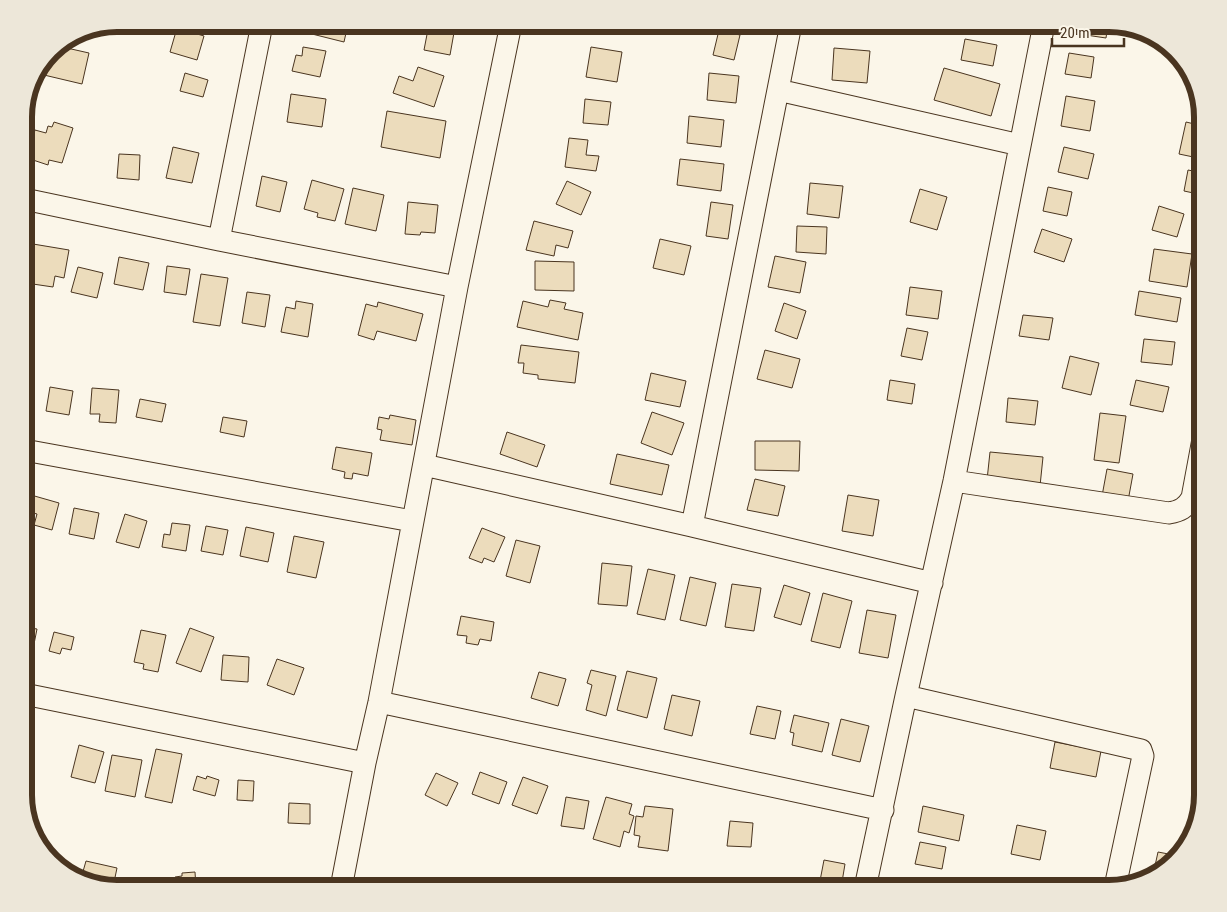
<svg xmlns="http://www.w3.org/2000/svg" width="1227" height="912" font-family="'Roboto Condensed',sans-serif">
<rect width="100%" height="100%" fill="#fbf6e9"/>
<path fill="#ecdcbc" stroke="#4a3520" d="M 314,24 L 348,24 L 344,42 L 312,34 Z
M 429,24 L 455,27 L 450,55 L 424,50 Z
M 591,24 L 620,24 L 619,28 L 591,25 Z
M 809,24 L 837,24 L 836,31 L 809,25 Z
M 1080,24 L 1108,24 L 1106,38 L 1079,34 Z
M 177,28 L 204,36 L 197,60 L 170,52 Z
M 719,30 L 740,35 L 734,60 L 713,55 Z
M 965,39 L 997,45 L 993,66 L 961,60 Z
M 58,46 L 89,53 L 82,84 L 44,75 L 49,56 Z
M 303,47 L 326,51 L 320,77 L 292,71 L 296,55 L 302,56 Z
M 591,47 L 622,52 L 617,82 L 586,77 Z
M 834,48 L 870,51 L 867,83 L 832,80 Z
M 1069,53 L 1094,57 L 1091,78 L 1065,74 Z
M 418,67 L 444,76 L 434,107 L 393,93 L 399,76 L 413,81 Z
M 944,68 L 1000,84 L 991,116 L 934,100 Z
M 185,73 L 208,80 L 203,97 L 180,91 Z
M 709,73 L 739,76 L 736,103 L 707,100 Z
M 1197,92 L 1201,106 L 1194,105 Z
M 291,94 L 326,99 L 322,127 L 287,122 Z
M 1066,96 L 1095,101 L 1090,131 L 1061,126 Z
M 585,99 L 611,102 L 608,125 L 583,123 Z
M 387,111 L 446,121 L 440,158 L 381,147 Z
M 689,116 L 724,120 L 721,147 L 687,143 Z
M 54,122 L 73,128 L 62,163 L 49,160 L 48,165 L 27,158 L 35,130 L 46,133 L 48,126 L 52,127 Z
M 1186,122 L 1203,126 L 1203,159 L 1179,154 Z
M 569,138 L 588,140 L 586,155 L 599,156 L 596,171 L 565,167 Z
M 173,147 L 199,153 L 192,183 L 166,178 Z
M 1064,147 L 1094,154 L 1088,179 L 1058,172 Z
M 119,154 L 140,155 L 139,180 L 117,178 Z
M 680,159 L 724,164 L 721,191 L 677,185 Z
M 1188,170 L 1203,173 L 1203,195 L 1184,191 Z
M 262,176 L 287,182 L 280,212 L 256,206 Z
M 312,180 L 344,189 L 335,221 L 317,217 L 318,213 L 304,209 Z
M 567,181 L 591,192 L 581,215 L 556,204 Z
M 810,183 L 843,186 L 839,218 L 807,214 Z
M 1048,187 L 1072,192 L 1067,216 L 1043,211 Z
M 353,188 L 384,195 L 376,231 L 345,224 Z
M 920,189 L 947,197 L 937,230 L 910,222 Z
M 408,202 L 438,205 L 435,233 L 421,232 L 420,235 L 405,234 Z
M 711,202 L 733,205 L 728,239 L 706,236 Z
M 1159,206 L 1184,214 L 1177,237 L 1152,230 Z
M 534,221 L 573,231 L 568,248 L 556,245 L 554,256 L 526,250 Z
M 797,226 L 827,227 L 826,254 L 796,252 Z
M 1042,229 L 1072,239 L 1064,262 L 1034,252 Z
M 660,239 L 691,246 L 684,275 L 653,268 Z
M 33,244 L 69,250 L 64,278 L 55,276 L 53,287 L 26,283 Z
M 1154,249 L 1192,254 L 1187,287 L 1149,281 Z
M 775,256 L 806,262 L 800,293 L 768,287 Z
M 119,257 L 149,263 L 143,290 L 114,284 Z
M 535,261 L 574,262 L 574,291 L 535,290 Z
M 167,266 L 190,269 L 186,295 L 164,292 Z
M 78,267 L 103,273 L 97,298 L 71,292 Z
M 201,274 L 228,278 L 220,326 L 193,322 Z
M 910,287 L 942,291 L 938,319 L 906,315 Z
M 1139,291 L 1181,298 L 1177,322 L 1135,315 Z
M 247,292 L 270,295 L 265,327 L 242,323 Z
M 550,300 L 566,303 L 564,309 L 583,313 L 578,340 L 517,327 L 523,301 L 548,307 Z
M 296,301 L 313,304 L 308,337 L 281,332 L 286,307 L 295,309 Z
M 378,302 L 423,314 L 416,341 L 377,331 L 374,340 L 358,335 L 366,304 L 377,307 Z
M 784,303 L 806,311 L 797,339 L 775,331 Z
M 1023,315 L 1053,318 L 1049,340 L 1019,336 Z
M 907,328 L 928,332 L 922,360 L 901,356 Z
M 1144,339 L 1175,342 L 1172,365 L 1141,362 Z
M 521,345 L 579,352 L 575,383 L 538,379 L 538,375 L 523,373 L 524,363 L 518,363 Z
M 765,350 L 800,359 L 792,388 L 757,379 Z
M 1070,356 L 1099,363 L 1091,395 L 1062,388 Z
M 651,373 L 686,381 L 680,407 L 645,400 Z
M 890,380 L 915,384 L 912,404 L 887,400 Z
M 1136,380 L 1169,387 L 1163,412 L 1130,405 Z
M 50,387 L 73,391 L 69,415 L 46,411 Z
M 92,388 L 119,390 L 116,423 L 99,422 L 100,414 L 90,414 Z
M 1008,398 L 1038,401 L 1035,425 L 1006,422 Z
M 140,399 L 166,404 L 162,422 L 136,417 Z
M 652,412 L 684,423 L 672,455 L 641,443 Z
M 1100,413 L 1126,416 L 1119,463 L 1094,460 Z
M 390,415 L 416,420 L 412,445 L 380,440 L 382,430 L 377,429 L 379,417 L 389,419 Z
M 223,417 L 247,421 L 244,437 L 220,432 Z
M 507,432 L 545,445 L 537,467 L 500,454 Z
M 755,441 L 800,441 L 799,471 L 755,470 Z
M 336,447 L 372,453 L 368,476 L 353,473 L 352,479 L 344,478 L 345,472 L 332,469 Z
M 990,452 L 1043,457 L 1040,486 L 987,480 Z
M 617,454 L 669,465 L 662,495 L 610,484 Z
M 1107,469 L 1133,474 L 1128,501 L 1102,496 Z
M 755,479 L 785,486 L 778,516 L 747,510 Z
M 31,495 L 59,503 L 52,530 L 34,525 L 37,514 L 26,511 Z
M 848,495 L 879,500 L 873,536 L 842,531 Z
M 74,508 L 99,513 L 94,539 L 69,534 Z
M 125,514 L 147,521 L 139,548 L 116,542 Z
M 172,523 L 190,525 L 186,551 L 162,547 L 164,534 L 170,535 Z
M 206,526 L 228,530 L 223,555 L 201,551 Z
M 246,527 L 274,533 L 268,562 L 240,556 Z
M 482,528 L 505,537 L 494,562 L 484,558 L 482,563 L 469,558 Z
M 294,536 L 324,542 L 316,578 L 287,572 Z
M 516,540 L 540,546 L 530,583 L 506,576 Z
M 602,563 L 632,566 L 627,606 L 598,604 Z
M 648,569 L 675,575 L 665,620 L 637,614 Z
M 690,577 L 716,583 L 706,626 L 680,620 Z
M 732,584 L 761,588 L 754,631 L 725,627 Z
M 784,585 L 810,593 L 801,625 L 774,617 Z
M 823,593 L 852,601 L 840,648 L 811,641 Z
M 867,610 L 896,615 L 888,658 L 859,653 Z
M 461,616 L 494,622 L 491,641 L 480,639 L 478,645 L 466,643 L 467,636 L 457,635 Z
M 24,627 L 37,629 L 33,649 L 24,647 Z
M 190,628 L 214,637 L 201,672 L 176,663 Z
M 141,630 L 166,635 L 158,672 L 143,669 L 144,664 L 134,662 Z
M 54,632 L 74,637 L 71,650 L 62,648 L 60,654 L 49,651 Z
M 223,655 L 249,657 L 248,682 L 221,680 Z
M 277,659 L 304,668 L 294,695 L 267,685 Z
M 591,670 L 616,676 L 606,716 L 586,710 L 592,685 L 587,683 Z
M 627,671 L 657,678 L 647,718 L 617,710 Z
M 539,672 L 566,679 L 558,706 L 531,698 Z
M 672,695 L 700,701 L 692,736 L 664,729 Z
M 757,706 L 781,711 L 775,739 L 750,734 Z
M 794,715 L 829,723 L 822,752 L 792,745 L 794,733 L 790,732 Z
M 841,719 L 869,726 L 860,762 L 832,755 Z
M 1055,742 L 1101,751 L 1096,777 L 1050,768 Z
M 79,745 L 104,752 L 95,783 L 71,777 Z
M 156,749 L 182,754 L 172,803 L 145,797 Z
M 112,755 L 142,760 L 135,797 L 105,791 Z
M 480,772 L 507,782 L 499,804 L 472,794 Z
M 436,773 L 458,783 L 447,806 L 425,795 Z
M 197,776 L 206,779 L 207,776 L 219,780 L 215,796 L 193,790 Z
M 523,777 L 548,786 L 537,814 L 512,805 Z
M 238,780 L 254,781 L 253,801 L 237,800 Z
M 566,797 L 589,801 L 584,829 L 561,826 Z
M 606,797 L 632,804 L 629,814 L 634,816 L 629,833 L 624,831 L 620,847 L 593,839 Z
M 289,803 L 310,804 L 310,824 L 288,823 Z
M 645,806 L 673,809 L 668,851 L 638,847 L 640,836 L 634,835 L 636,816 L 643,817 Z
M 923,806 L 964,815 L 959,841 L 918,832 Z
M 730,821 L 753,823 L 751,847 L 727,846 Z
M 1017,825 L 1046,831 L 1040,860 L 1011,854 Z
M 920,842 L 946,847 L 942,869 L 915,864 Z
M 1158,852 L 1179,856 L 1155,875 L 1153,875 Z
M 824,860 L 845,864 L 841,888 L 819,886 Z
M 86,861 L 117,868 L 113,887 L 77,875 L 82,875 Z
M 195,872 L 196,888 L 176,888 L 175,877 L 182,876 L 182,873 Z
M 275,881 L 302,888 L 273,888 Z
M 911,881 L 947,886 L 947,888 L 910,888 Z
M 558,885 L 558,888 L 531,888 L 531,886 Z"/>
<g fill="none" stroke-linecap="round" stroke-linejoin="round">
<defs>
<path id="street" d="M 262,24 L 219,240 L 457,287
M 791,24 L 692,526 L 932,583
M 778,90 L 1020,145
M 24,199 L 219,240
M 24,450 L 412,521
M 424,465 L 692,526
M 954,481 L 1169,513 C 1180,511 1186,508 1192,498 L 1203,439
M 24,694 L 365,763
M 906,696 L 1141,750 L 1143,756 L 1115,887
M 379,702 L 883,810
M 341,888 L 365,763 L 379,702 L 457,287 L 511,24
M 865,888 L 906,696 L 954,481 L 1044,24"/>
</defs>
<use href="#street" stroke="#4a3520" stroke-width="23"/>
<use href="#street" stroke="#fbf6e9" stroke-width="21"/>
</g>
<path d="M0 0H1227V912H0ZM117 32H1109A85 85 0 0 1 1194 117V795A85 85 0 0 1 1109 880H117A85 85 0 0 1 32 795V117A85 85 0 0 1 117 32Z" fill="#ede7d9" fill-rule="evenodd"/>
<path fill="none" stroke="#4a3520" stroke-width="6" d="M117 32H1109A85 85 0 0 1 1194 117V795A85 85 0 0 1 1109 880H117A85 85 0 0 1 32 795V117A85 85 0 0 1 117 32Z"/>
<path d="M1052 38v8h72v-8" fill="none" stroke="#4a3520" stroke-width="2.5"/>
<text x="1060" y="38" font-size="15" fill="#4a3520" stroke="#fbf6e9" stroke-width="4" paint-order="stroke">20 m</text>
</svg>
